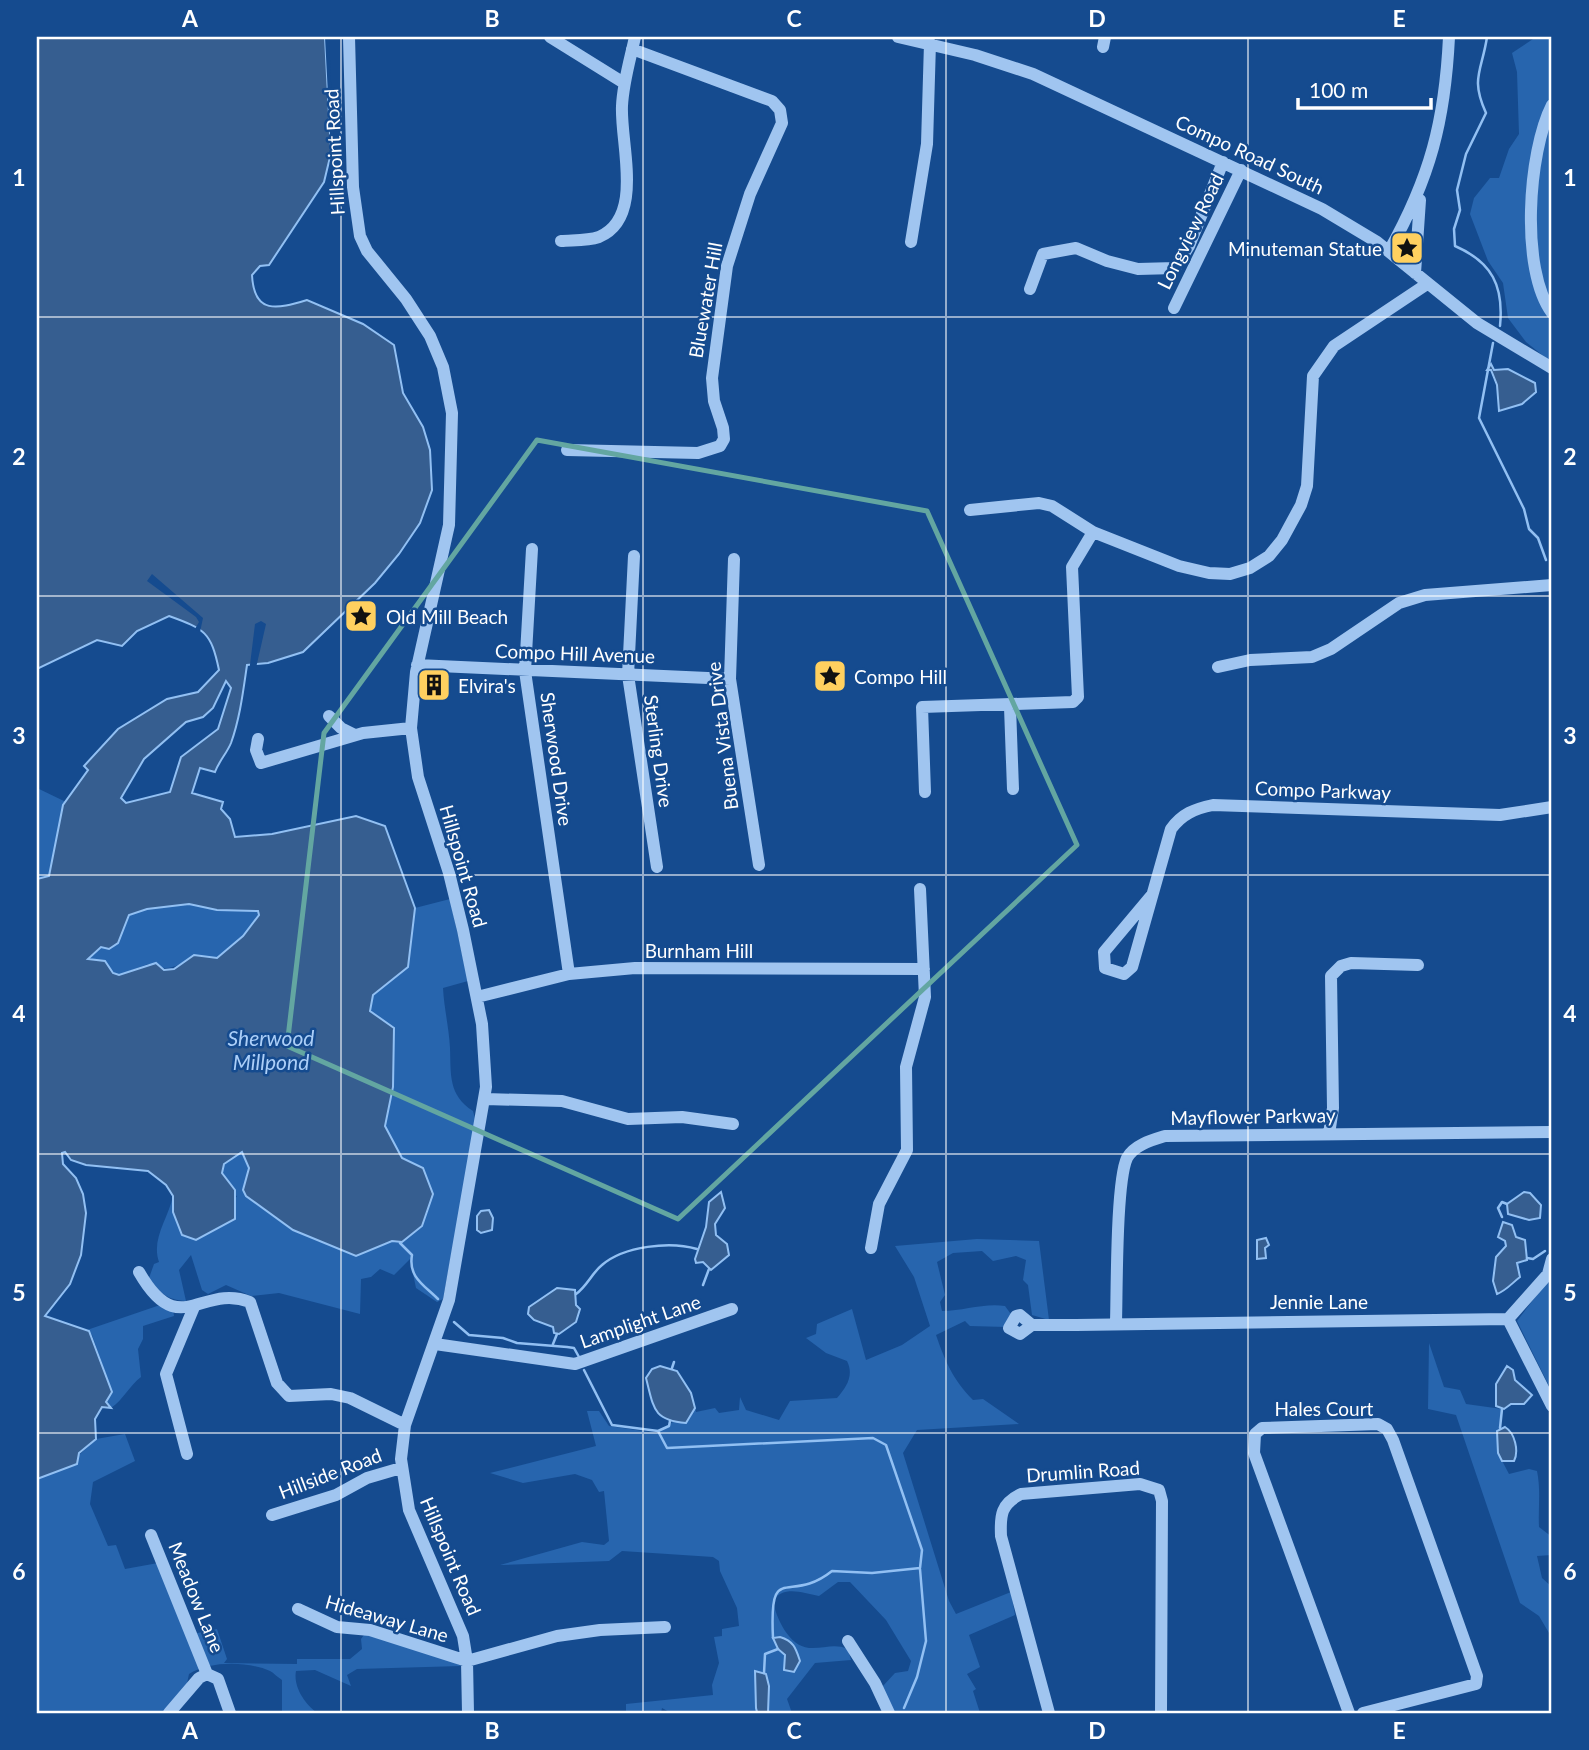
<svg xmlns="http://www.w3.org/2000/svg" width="1589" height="1750" font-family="Lato,sans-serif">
<rect width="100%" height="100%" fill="#154b8f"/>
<path fill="#2765ae" d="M 1536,37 L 1552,37 L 1552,363 L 1526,342 L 1508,318 L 1503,283 L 1488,261 L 1470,214 L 1474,198 L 1490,178 L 1499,178 L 1509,149 L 1519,134 L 1517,72 L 1512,53 Z
M 37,788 L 66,802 C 55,826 57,852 49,876 L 37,879 Z
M 450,899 L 468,981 L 443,988 C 444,1008 449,1028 450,1048 C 451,1074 448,1095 473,1111 L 476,1122 L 443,1299 L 437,1302 L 416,1288 L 410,1259 L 394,1275 L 380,1269 L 371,1277 L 361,1279 L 360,1314 L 279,1293 L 251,1296 L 226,1285 L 208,1294 L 202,1290 L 191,1255 L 179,1270 L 186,1301 C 167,1300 160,1293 149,1278 L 154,1264 L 159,1262 C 151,1239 168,1219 173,1196 L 173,1212 L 237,1197 L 222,1173 L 224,1164 L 243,1151 C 254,1168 243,1179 246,1196 L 293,1230 L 356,1256 L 422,1226 L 433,1194 L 423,1168 L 402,1158 L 385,1127 L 393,1087 L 383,1023 L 370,1011 L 373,995 L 408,967 L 415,908 Z
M 189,904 L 217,910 L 258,911 L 259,915 L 243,936 L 217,958 L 194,955 C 176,967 170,972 148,964 L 119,975 L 87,959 L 101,947 L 118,943 L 128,915 L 147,909 Z
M 977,1239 L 1039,1241 L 1049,1320 L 1032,1315 L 1028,1285 L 1023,1280 L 1026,1260 L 1016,1256 L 993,1261 L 982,1251 L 953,1253 L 937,1262 L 945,1295 L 940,1302 L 942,1311 C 964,1311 983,1303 1005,1306 L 1013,1317 L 1006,1327 L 970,1326 L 965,1321 L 936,1335 C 945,1361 953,1380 973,1400 L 983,1399 L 1019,1424 L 917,1430 L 903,1453 L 949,1601 L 956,1614 L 1011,1592 L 1015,1615 L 969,1635 L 980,1667 L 967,1674 L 976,1689 L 973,1691 L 980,1713 L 895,1713 L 882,1687 L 895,1673 L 908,1671 L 911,1661 L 886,1620 L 850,1582 L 838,1582 L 819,1596 C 802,1593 784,1585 773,1601 C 776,1618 789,1646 809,1648 C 824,1649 834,1643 848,1649 L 851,1660 L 815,1663 L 787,1699 L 792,1713 L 671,1713 L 662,1708 L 661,1713 L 626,1713 L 626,1704 L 713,1695 L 712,1685 L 719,1663 L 714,1637 L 722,1636 L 722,1629 L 739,1626 L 737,1608 L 720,1571 L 719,1561 L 713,1557 L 622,1551 L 609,1561 L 500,1565 L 582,1542 L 604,1545 L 609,1541 L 604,1491 L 599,1492 L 592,1480 L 575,1474 L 523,1483 L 490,1473 L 596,1446 L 587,1411 L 599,1411 L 609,1426 L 656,1433 L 676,1420 L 690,1418 L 695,1408 L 696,1412 L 715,1408 L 719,1413 L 739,1410 L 740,1397 L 746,1410 L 779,1420 L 790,1401 L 837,1398 C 847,1387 854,1375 847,1361 L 826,1353 L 806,1338 L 816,1334 L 817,1324 L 852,1309 L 866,1360 L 902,1345 L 930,1326 L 914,1277 L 895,1246 Z
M 1552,1275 L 1552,1392 L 1517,1321 Z
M 160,1305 L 173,1309 L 174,1316 L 143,1326 L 143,1339 L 138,1349 L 141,1377 C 129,1386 124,1399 111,1408 L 106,1402 L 112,1392 L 92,1335 L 87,1330 Z
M 1429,1343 L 1444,1387 L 1460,1390 L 1466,1404 L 1502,1409 L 1498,1453 L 1509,1474 L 1529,1469 L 1537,1471 C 1541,1491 1538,1507 1539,1527 L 1552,1537 L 1552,1555 L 1537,1556 L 1542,1578 L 1552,1587 L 1552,1638 L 1539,1616 L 1520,1603 L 1456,1415 L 1428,1409 Z
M 125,1434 L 135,1461 L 93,1482 L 90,1504 L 108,1546 L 116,1545 L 125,1569 L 158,1563 L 188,1635 L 217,1629 L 227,1659 L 224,1663 L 297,1664 L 297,1659 L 350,1659 L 362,1649 L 361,1639 L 366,1632 L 437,1653 L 461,1666 L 357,1669 L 347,1675 L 351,1686 L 315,1670 L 296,1671 C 293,1687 305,1704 317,1713 L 282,1713 L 282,1680 C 277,1677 274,1673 270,1671 C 247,1661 209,1661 189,1674 L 185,1693 L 164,1713 L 37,1713 L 37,1479 L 76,1458 L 96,1439 Z"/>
<path fill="#365e90" stroke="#92c0f3" stroke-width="2" fill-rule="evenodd" d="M 37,37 L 325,37 L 331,153 L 324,182 L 269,265 L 260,266 L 252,275 C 254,315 277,309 307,300 L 363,324 L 394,345 L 403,393 L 423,427 L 430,450 L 432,490 L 420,523 L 399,554 L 375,583 L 303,652 L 268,663 L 247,665 C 243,692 240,718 231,743 C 227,753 219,761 215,772 L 200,768 L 192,793 L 223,802 L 221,809 L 230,819 L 235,837 L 272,834 L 356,816 L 385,826 L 415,908 L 408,967 L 373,995 L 370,1011 L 394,1028 L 393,1087 L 385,1126 L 402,1158 L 423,1168 L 433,1194 L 422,1226 L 402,1242 L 392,1241 L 356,1256 L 293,1230 L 246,1196 L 243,1190 L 249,1168 L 242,1152 L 224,1164 L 222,1173 L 235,1190 L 235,1219 L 196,1240 L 182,1235 L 173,1212 L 173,1196 L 166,1185 L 148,1171 L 86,1165 L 71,1160 L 65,1152 L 62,1153 L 63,1164 L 76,1178 L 83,1194 L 86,1213 L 81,1255 L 70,1284 L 45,1316 L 89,1331 L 112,1392 L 106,1402 L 111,1408 L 102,1407 L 95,1419 L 96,1439 L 79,1453 L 77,1464 L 37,1479 L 37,879 L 49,876 L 63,805 L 88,770 L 84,766 L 118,729 L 167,699 L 198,692 L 219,670 C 211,632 205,629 169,616 L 137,631 L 122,646 L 97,640 L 37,669 ZM 226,681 L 231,688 L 218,729 L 181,757 L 170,792 L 126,803 L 121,798 L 144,759 L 186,722 L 203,717 L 213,708 ZM 189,904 L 217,910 L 258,911 L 259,915 L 243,936 L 217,958 L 194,955 L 174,969 L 164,970 L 156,963 L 119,975 L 113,973 L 105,961 L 88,959 L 101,947 L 109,949 L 118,943 L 129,915 L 147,909 Z
M 1491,364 L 1494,370 L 1508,369 L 1535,383 L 1536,392 L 1522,404 L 1499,411 L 1497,385 L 1491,370 L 1487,370 Z
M 721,1192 L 725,1208 L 715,1224 L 716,1235 L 727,1244 L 729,1255 L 711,1270 L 703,1262 L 696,1263 L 695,1259 L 706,1227 L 709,1202 Z
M 1524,1192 L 1530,1193 L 1541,1205 L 1540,1218 L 1529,1220 L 1508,1214 L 1507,1204 Z
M 489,1210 L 493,1218 L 492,1230 L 481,1233 L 477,1230 L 477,1216 L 481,1211 Z
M 1503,1222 L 1512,1225 L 1516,1237 L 1525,1240 L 1527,1260 L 1517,1263 L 1520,1277 C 1512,1283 1507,1290 1497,1294 L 1493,1281 L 1496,1257 L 1506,1246 L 1505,1241 L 1498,1237 Z
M 1266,1238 L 1269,1245 L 1265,1248 L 1266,1258 L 1257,1259 L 1257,1240 Z
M 557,1288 L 575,1290 L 576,1305 L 580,1309 L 576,1322 L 559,1334 L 554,1333 L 553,1327 L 534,1320 L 528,1314 L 529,1307 Z
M 660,1366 L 677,1371 L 691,1393 L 695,1408 L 686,1423 C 653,1420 654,1409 646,1378 L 652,1369 Z
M 1507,1366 L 1513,1370 L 1515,1380 L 1532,1395 L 1524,1404 L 1511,1404 L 1504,1409 L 1496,1406 L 1496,1384 Z
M 1505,1427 C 1515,1433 1519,1451 1514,1461 L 1502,1461 L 1498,1453 L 1497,1431 Z
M 780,1637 C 794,1641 796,1649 800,1661 L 794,1672 L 784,1670 L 785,1655 L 778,1649 L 773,1638 Z
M 755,1671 L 766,1674 L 769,1686 L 768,1713 L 757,1712 L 756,1708 Z"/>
<path fill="#154b8f" d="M 325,37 L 329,37 L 331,82 L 334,148 L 331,153 Z
M 152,574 L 203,618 L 200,632 L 195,629 L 199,622 L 196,617 L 147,581 Z
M 261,621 L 266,624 L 256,668 L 250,668 L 247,689 L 255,624 Z"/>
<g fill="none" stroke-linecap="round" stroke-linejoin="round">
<path stroke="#92c0f3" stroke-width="2.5" d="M 1487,37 C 1482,71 1470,78 1486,113 L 1466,154 L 1457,190 L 1460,210 L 1454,229 L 1455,246 C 1492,262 1504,286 1500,326
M 1493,343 L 1479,418 L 1524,509 L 1529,529 L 1538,538 L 1546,560
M 1502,1217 L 1498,1208 L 1502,1202 L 1507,1204
M 400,1243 L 412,1255 C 408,1277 424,1285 438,1299
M 1527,1258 L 1533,1259 L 1545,1251
M 703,1285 L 709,1269
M 576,1294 C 587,1286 592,1273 602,1265 C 624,1246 670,1241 697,1249
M 454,1322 L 469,1335 L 503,1338 L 517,1343 L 567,1347 L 574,1348 L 579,1357
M 553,1344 L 557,1334
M 672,1368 L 674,1362
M 584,1370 L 612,1425 L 658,1431 L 667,1448 L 873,1438 L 886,1445 L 922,1550 L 920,1568 L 872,1573 L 832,1571 C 788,1606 769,1559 773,1638
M 1551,1383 L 1552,1382
M 1500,1428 L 1502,1409
M 658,1431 L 669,1426 L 670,1421
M 764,1673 L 765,1654 L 778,1649
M 904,1708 L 917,1677 L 926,1641 L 920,1569"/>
<path stroke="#a0c5f0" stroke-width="12" d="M 349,37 L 353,187 L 360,236 L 367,251 L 406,299 L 430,336 L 443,367 L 452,413 L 449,525 L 416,672 L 411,728 L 418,777 L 449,873 L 463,930 L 482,1024 L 486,1087 L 449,1300 L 405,1425 L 401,1459 L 409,1510 L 463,1636 L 467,1661 L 468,1713
M 550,37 L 624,83
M 898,37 L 975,55 L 1033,74 L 1322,209 L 1377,242 L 1477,323 L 1552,368
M 1103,47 L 1105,37
M 1552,105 C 1528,152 1520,270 1552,313
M 561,241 C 573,240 587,241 599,237 C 645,218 620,143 622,106 C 623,83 630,60 635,37
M 911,242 L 927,144 L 930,43
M 1389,251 C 1430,178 1445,121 1449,37
M 1415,273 L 1420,200
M 1030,289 L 1043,254 L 1076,248 L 1107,261 L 1138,269 L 1175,268 L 1189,246 L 1223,162
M 1174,308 L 1241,170
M 567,450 L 698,453 L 720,446 L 724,439 L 723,428 L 714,401 L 712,378 L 727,266 L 750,194 L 782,123 L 780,110 L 772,101 L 632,49
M 970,510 L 1039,503 L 1052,506 L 1093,532 L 1179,566 L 1209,573 L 1230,574 L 1250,568 L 1269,556 L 1282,540 L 1301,505 L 1307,486 L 1313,376 L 1334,346 L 1427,284
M 532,549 L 525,671 L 569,974
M 634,556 L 628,675 L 657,867
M 734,559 L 730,679 L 759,865
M 417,665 L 730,679
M 1218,667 L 1250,660 L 1312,657 L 1331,649 L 1399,603 L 1425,595 L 1552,585
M 1010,707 L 1013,789
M 329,716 L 341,728 L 355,735
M 258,739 L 256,750 L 261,763 L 363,733 L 411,728
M 925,792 L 922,707 L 1073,702 L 1078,697 L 1072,567 L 1093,532
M 1151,896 L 1104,952 L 1105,968 L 1124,974 L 1132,967 L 1171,829 C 1182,814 1194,809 1213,805 L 1500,815 L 1552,807
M 477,997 L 569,974 L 635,968 L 924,969
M 485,1099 L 562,1101 L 628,1119 L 682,1117 L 733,1124
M 1329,1134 L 1333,1108 L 1331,976 L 1341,966 L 1351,963 L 1418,965
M 871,1248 L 879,1204 L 907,1150 L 906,1067 L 925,997 L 920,889
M 139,1272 C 179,1342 201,1283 250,1302 L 277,1383 L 289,1396 L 331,1394 L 350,1398 L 405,1425
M 1508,1319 L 1548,1274 L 1552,1259
M 1116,1322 C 1117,1290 1116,1182 1127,1158 C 1134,1145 1152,1140 1165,1136 L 1552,1132
M 1032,1325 L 1020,1334 L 1009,1328 L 1016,1316 L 1020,1315 L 1032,1325 L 1076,1325 L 1508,1319 L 1552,1406
M 435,1344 L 575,1364 L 732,1309
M 187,1454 L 166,1374 L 194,1307
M 272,1515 L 336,1495 L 367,1478 L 401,1468
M 151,1535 L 207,1674
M 298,1609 L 337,1627 L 370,1630 L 467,1661 L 557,1636 L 600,1630 L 665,1627
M 848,1641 L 875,1683 L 889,1713
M 207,1674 L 218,1679 L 230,1713
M 169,1713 L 199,1678 L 207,1674
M 1049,1713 L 1001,1536 C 1000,1515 1001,1504 1021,1494 L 1140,1484 L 1159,1490 L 1162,1501 L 1161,1713
M 1349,1713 L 1254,1453 L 1255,1434 L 1262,1428 L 1378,1424 L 1387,1429 L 1393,1440 L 1477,1676 L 1476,1684 L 1363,1713"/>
</g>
<path fill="none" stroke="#63a6a1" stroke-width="5" stroke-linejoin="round" d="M 537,440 L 927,511 L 1077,845 L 678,1219 L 287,1046 L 324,733 Z"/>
<path fill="none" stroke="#fff" stroke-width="2" stroke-opacity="0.55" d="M 341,37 L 341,1713M 643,37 L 643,1713M 946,37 L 946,1713M 1248,37 L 1248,1713M 37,317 L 1552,317M 37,596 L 1552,596M 37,875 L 1552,875M 37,1154 L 1552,1154M 37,1433 L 1552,1433"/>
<defs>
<symbol id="sight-square" viewBox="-11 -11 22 22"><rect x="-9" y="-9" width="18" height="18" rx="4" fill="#ffd05f" stroke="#154b8f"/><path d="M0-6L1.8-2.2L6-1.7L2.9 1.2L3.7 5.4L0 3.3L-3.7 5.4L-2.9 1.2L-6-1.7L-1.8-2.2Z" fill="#111"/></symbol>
<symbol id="building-square" viewBox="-11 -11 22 22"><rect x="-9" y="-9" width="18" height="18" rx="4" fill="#ffd05f" stroke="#154b8f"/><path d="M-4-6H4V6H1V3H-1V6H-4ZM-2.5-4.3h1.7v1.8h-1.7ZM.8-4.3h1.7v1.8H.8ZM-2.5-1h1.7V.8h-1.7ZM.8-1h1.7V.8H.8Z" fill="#111"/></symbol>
</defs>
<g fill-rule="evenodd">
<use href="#sight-square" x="1388" y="229" width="38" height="38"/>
<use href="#sight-square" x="342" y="597" width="38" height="38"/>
<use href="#sight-square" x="811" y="657" width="38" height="38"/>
<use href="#building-square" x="415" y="666" width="38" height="38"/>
</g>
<g text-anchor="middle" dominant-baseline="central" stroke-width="5" stroke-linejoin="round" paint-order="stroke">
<g font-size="19" fill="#fff" stroke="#154b8f">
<text transform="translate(334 152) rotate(-93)">Hillspoint Road</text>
<text transform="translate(1250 154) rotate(25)">Compo Road South</text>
<text transform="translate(1190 231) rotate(-64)">Longview Road</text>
<text transform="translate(705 300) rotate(-80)">Bluewater Hill</text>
<text transform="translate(575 653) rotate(2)">Compo Hill Avenue</text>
<text transform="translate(722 736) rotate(-97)">Buena Vista Drive</text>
<text transform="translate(659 751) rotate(82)">Sterling Drive</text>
<text transform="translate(557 759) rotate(82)">Sherwood Drive</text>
<text transform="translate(1323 790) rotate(2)">Compo Parkway</text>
<text transform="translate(464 866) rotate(74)">Hillspoint Road</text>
<text x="699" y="950">Burnham Hill</text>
<text transform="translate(1253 1116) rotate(-1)">Mayflower Parkway</text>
<text x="1319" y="1301">Jennie Lane</text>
<text transform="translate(640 1321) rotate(-19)">Lamplight Lane</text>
<text x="1324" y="1408">Hales Court</text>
<text transform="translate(1083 1471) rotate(-4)">Drumlin Road</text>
<text transform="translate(330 1473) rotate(-21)">Hillside Road</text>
<text transform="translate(451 1556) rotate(67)">Hillspoint Road</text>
<text transform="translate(197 1597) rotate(68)">Meadow Lane</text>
<text transform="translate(387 1618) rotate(16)">Hideaway Lane</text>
</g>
<g font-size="19" fill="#fff" stroke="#154b8f" text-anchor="start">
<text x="1382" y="248" text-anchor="end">Minuteman Statue</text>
<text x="386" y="616">Old Mill Beach</text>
<text x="854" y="676">Compo Hill</text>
<text x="458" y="685">Elvira's</text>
</g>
<g font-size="21" font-style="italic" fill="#accff8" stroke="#154b8f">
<text x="271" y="1037">Sherwood<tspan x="271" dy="24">Millpond</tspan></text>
</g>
</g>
<rect width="1589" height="1750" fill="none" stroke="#154b8f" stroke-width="77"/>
<path d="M1298 98v10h133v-10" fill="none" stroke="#ffffff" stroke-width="3.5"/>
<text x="1309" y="98" font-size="21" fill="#ffffff" stroke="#154b8f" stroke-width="5" paint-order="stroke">100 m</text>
<rect x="38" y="38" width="1512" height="1674" fill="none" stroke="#fff" stroke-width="2.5"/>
<g font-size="23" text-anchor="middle" font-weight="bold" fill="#fff">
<text x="190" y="27">A</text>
<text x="492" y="27">B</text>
<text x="794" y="27">C</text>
<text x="1097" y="27">D</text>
<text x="1399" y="27">E</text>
<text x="19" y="186">1</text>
<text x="1570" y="186">1</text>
<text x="19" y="465">2</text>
<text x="1570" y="465">2</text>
<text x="19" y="744">3</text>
<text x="1570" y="744">3</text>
<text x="19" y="1022">4</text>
<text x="1570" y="1022">4</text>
<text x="19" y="1301">5</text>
<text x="1570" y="1301">5</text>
<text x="19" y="1580">6</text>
<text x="1570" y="1580">6</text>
<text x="190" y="1739">A</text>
<text x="492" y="1739">B</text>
<text x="794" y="1739">C</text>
<text x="1097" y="1739">D</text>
<text x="1399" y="1739">E</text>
</g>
</svg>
